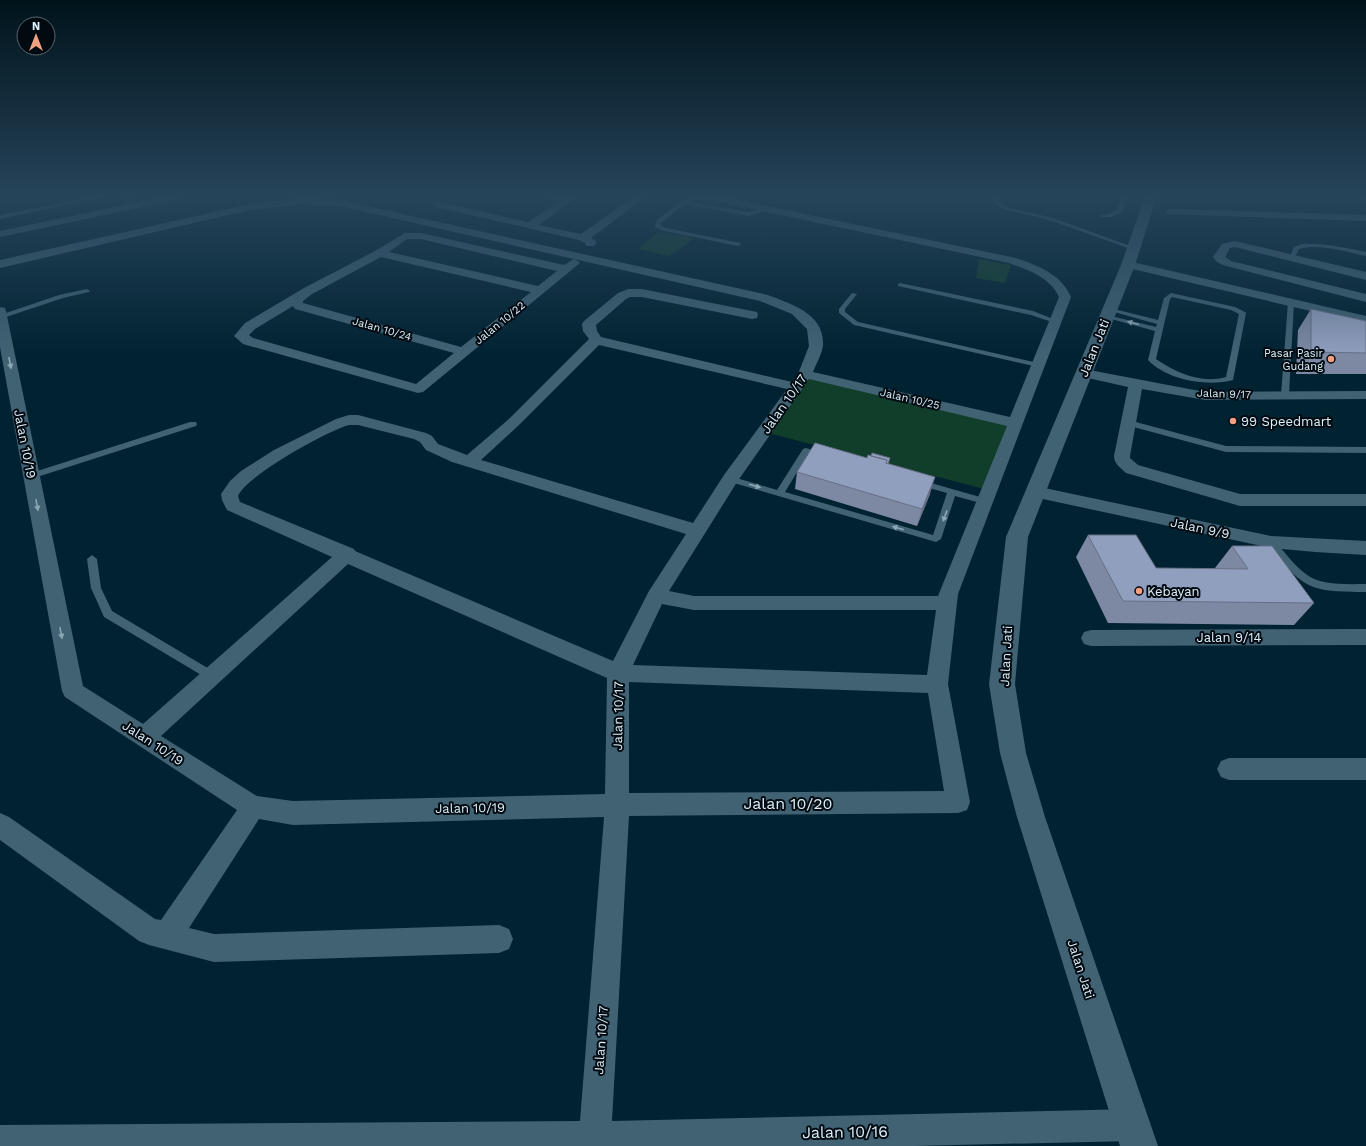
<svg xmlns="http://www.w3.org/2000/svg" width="1366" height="1146" font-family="'Work Sans',sans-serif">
<rect width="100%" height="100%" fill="#002231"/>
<path fill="#113d2b" d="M 658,232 L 695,238 L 669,256 L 638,249 Z
M 979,259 L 1011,265 L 1005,283 L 976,278 Z
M 805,374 L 1015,423 L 992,491 L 764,432 Z"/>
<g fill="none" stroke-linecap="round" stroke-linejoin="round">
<path fill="#406273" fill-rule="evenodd" d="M 97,196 L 108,196 L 0,219 L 0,215 Z
M 124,196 L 130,196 L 136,206 L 135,207 L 131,207 Z
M 539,196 L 550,196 L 569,201 L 566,203 Z
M 698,196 L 709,196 L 722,199 L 719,201 L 699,199 L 689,202 L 748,212 L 755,211 L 760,207 L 765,208 L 759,213 L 748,216 L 685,204 L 661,223 L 660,225 L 666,228 L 740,243 L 741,244 L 738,246 L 664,231 L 655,227 L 656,221 L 681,201 Z
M 992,196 L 998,196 L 998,201 L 1007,207 L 1053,218 L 1136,248 L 1131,249 L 1049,220 L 1003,209 L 993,203 Z
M 1121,196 L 1127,196 L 1123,211 L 1112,217 L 1100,217 L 1100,215 L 1109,214 L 1118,209 Z
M 1302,244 C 1324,243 1345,248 1366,252 L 1366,256 C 1346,252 1319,243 1299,249 L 1294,259 L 1290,259 L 1289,258 L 1294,247 Z
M 900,283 L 1033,311 L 1058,321 L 1055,323 L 1031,315 L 898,286 L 898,284 Z
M 87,289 L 90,291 L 89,292 L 63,298 L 0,319 L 0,315 L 59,295 Z
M 852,293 L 857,294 L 845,309 L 845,312 L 858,322 L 1038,363 L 1042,365 L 1038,367 L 854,325 L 839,313 L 839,309 Z
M 1171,293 L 1235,307 L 1245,312 L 1246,313 L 1233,380 C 1207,387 1167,380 1148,360 L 1155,331 L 1104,317 L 1107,315 L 1156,327 L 1157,324 L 1107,310 L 1110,308 L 1158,320 L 1164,298 ZM 1172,297 L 1231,310 L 1239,314 L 1226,377 C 1202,384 1176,373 1156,359 L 1170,299 Z
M 1291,300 L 1294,302 L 1289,395 L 1285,397 L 1281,395 L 1288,302 Z
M 1126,421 L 1132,421 L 1226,446 L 1366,447 L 1366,453 L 1226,452 L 1126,425 Z
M 190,422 L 196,422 L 197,424 L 196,426 L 34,478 L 31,479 L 27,476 L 28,474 Z
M 806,448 L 825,454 L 826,456 L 822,459 L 808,454 L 785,492 L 933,535 L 947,493 L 918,485 L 917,483 L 918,481 L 924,481 L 987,499 L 989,501 L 984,504 L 955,496 L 941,539 L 936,542 L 727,481 L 726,479 L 730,476 L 777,490 L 803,449 Z
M 1271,539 L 1274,540 C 1309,582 1311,585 1366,584 L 1366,592 C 1309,592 1303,589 1268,544 L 1266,542 Z
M 92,555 L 97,559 L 101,588 L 112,611 L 216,673 L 218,676 L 216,679 L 212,681 L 208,679 L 104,617 L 91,588 L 87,559 Z"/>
<path fill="#406273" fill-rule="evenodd" d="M 167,196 L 186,196 L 181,199 L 0,237 L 0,231 Z
M 567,196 L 579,196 L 539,225 L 581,234 L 635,196 L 647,196 L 591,238 L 597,242 L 594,246 L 586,246 L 585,243 L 579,240 L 436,207 L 431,204 L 436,201 L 528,222 Z
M 719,196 L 1016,258 C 1039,266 1061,274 1071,297 L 958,594 L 948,684 L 970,802 L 967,810 L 958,813 L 629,816 L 612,1121 L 1132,1109 L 1143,1114 L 1148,1125 L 1143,1136 L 1132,1141 L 914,1146 L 0,1146 L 0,1125 L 580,1121 L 604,817 L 293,825 L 259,819 L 189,928 L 214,934 L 499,925 L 509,929 L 513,939 L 509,949 L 499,953 L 214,962 L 149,945 L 139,941 L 0,840 L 0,813 L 9,817 L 155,919 L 161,920 L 237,810 L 65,697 L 62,691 L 0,347 L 0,307 L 5,308 L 6,311 L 83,686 L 143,724 L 332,557 L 227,510 L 222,500 L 221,494 L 230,481 L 241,471 L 274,450 L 336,419 L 349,415 L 358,415 L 426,433 L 432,436 L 438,444 L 467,455 L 509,419 L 589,339 L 583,331 L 582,324 L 584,321 L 618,293 L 628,289 L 642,289 L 757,312 L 758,315 L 757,318 L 752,319 L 642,297 L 630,297 L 626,299 L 596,325 L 597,331 L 601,337 L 792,382 L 798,374 L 809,346 L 807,329 L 792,314 L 760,301 L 339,206 L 301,204 L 250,210 L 0,268 L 0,260 L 250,204 L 301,198 L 339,200 L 768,295 C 791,304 825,314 823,345 C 822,354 816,364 813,372 L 1010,417 L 1059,297 C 1050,277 1028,270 1009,263 L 715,201 L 714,199 ZM 599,345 L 787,389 L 724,475 L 693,523 L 481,460 L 519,425 ZM 809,379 L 1007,426 L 938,596 L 694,596 L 669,591 L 737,482 ZM 349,425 L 358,425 L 414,439 L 420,442 L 426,450 L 452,462 L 686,534 L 649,591 L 613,661 L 355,551 L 354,549 L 240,502 L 238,496 C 246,476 327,431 349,425 ZM 348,564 L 607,678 L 605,794 L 293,801 L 257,796 L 161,736 ZM 662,604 L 694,610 L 936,610 L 927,675 L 633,665 ZM 629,682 L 928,693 L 944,791 L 629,793 Z
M 1360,196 L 1366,196 L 1366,200 L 1362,199 Z
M 1170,209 L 1366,215 L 1366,221 L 1166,214 L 1165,212 Z
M 405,233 L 421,233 L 564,265 L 574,259 L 578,261 L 580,263 L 423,392 L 418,393 L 243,344 L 234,336 L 245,323 L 304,288 L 375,251 ZM 407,239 L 421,239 L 557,271 L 538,286 L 389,252 ZM 381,257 L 531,292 L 461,347 L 303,303 L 303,301 L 312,294 ZM 293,306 L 295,309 L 454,353 L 416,384 L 253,338 L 249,335 L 255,329 Z
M 1235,241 L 1366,272 L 1366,280 L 1235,247 L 1230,248 L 1225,257 L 1231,261 L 1366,294 L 1366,302 L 1223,265 L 1217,262 L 1213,257 L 1222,244 Z
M 1128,261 L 1366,316 L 1366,324 L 1124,267 L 1122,265 L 1124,263 Z
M 1084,369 L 1205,392 L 1366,391 L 1366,399 L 1205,400 L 1142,389 L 1130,456 L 1130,458 L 1138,465 L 1240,494 L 1366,494 L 1366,506 L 1240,506 L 1126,473 C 1121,468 1114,464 1114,456 L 1128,387 L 1079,376 L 1077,373 L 1079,370 Z
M 1035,486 L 1271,536 L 1366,541 L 1366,555 L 1315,552 L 1271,548 L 1029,496 L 1026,492 L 1029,488 Z
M 1366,629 L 1366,645 L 1091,646 L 1084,644 L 1081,638 L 1084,632 L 1091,630 Z
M 1229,758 L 1366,758 L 1366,780 L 1229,780 L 1221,777 L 1217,769 L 1221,761 Z"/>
<path fill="#406273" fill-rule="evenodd" d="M 1145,196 L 1157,196 L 1135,265 L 1028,537 L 1015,684 L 1026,753 L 1045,817 L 1158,1146 L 1120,1146 L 1017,817 L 1000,753 L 989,684 L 1006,537 L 1121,265 Z"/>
</g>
<path fill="#7d89a3" d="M 1311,309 L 1366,321 L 1366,374 L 1296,374 L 1298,330 Z
M 871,456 L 889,464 L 930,494 L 917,526 L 795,489 L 797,472 L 867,458 Z
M 1088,535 L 1156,568 L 1216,569 L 1215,568 L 1232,546 L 1314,603 L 1294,625 L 1108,623 L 1076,557 Z"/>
<path fill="#666f85" d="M 935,477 L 930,494 L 917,526 L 922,509 Z"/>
<path fill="#919fbe" stroke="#666f85" d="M 1311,309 L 1366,321 L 1366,353 L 1311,352 Z
M 815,443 L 867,458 L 868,455 L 887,460 L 886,463 L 935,477 L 922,509 L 797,472 Z
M 872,453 L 890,458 L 888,464 L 886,463 L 887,460 L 871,456 Z
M 1088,535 L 1136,535 L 1156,568 L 1248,569 L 1232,546 L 1272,546 L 1314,603 L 1123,601 Z"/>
<defs><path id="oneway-solid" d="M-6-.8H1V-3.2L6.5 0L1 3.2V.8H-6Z"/></defs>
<g fill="#8ea8b6">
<use href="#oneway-solid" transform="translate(1133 323) rotate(-165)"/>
<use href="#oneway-solid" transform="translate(10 363) rotate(79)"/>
<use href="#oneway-solid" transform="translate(755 486) rotate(16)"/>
<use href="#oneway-solid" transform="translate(37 505) rotate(79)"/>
<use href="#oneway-solid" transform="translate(945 516) rotate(110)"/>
<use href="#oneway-solid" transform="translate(898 528) rotate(-164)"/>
<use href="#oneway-solid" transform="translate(61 633) rotate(79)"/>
</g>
<linearGradient id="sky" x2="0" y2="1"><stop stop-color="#00131b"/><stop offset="0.55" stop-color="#26445a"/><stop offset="1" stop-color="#26445a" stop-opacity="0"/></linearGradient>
<rect width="1366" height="356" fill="url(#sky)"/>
<g fill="#f2a080" stroke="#010a11" stroke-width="1.5">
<circle cx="1331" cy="359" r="4"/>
<circle cx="1233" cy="421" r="4"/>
<circle cx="1139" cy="591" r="4"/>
</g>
<g text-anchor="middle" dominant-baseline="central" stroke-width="4" stroke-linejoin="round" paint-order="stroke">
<g font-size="11" fill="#ddeff9" stroke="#010a11">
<text transform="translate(500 323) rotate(-39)">Jalan 10/22</text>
<text transform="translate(382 329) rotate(16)">Jalan 10/24</text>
<text transform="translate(1224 394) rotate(2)">Jalan 9/17</text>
<text transform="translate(910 399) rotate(13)">Jalan 10/25</text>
</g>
<g font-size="11" fill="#ddeff9" stroke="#010a11" text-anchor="end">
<text x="1323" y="353">Pasar Pasir<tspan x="1323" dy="13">Gudang</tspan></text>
</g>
<g font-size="13" fill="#ddeff9" stroke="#010a11">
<text transform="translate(1094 348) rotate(-68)">Jalan Jati</text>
<text transform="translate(784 404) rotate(-55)">Jalan 10/17</text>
<text transform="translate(25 444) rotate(79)">Jalan 10/19</text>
<text transform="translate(1200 528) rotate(12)">Jalan 9/9</text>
<text x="1229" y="637">Jalan 9/14</text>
<text transform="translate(1006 656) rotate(-87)">Jalan Jati</text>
<text transform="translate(618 716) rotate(-89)">Jalan 10/17</text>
<text transform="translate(153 743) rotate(33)">Jalan 10/19</text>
<text transform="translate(470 808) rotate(-1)">Jalan 10/19</text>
<text transform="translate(1081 969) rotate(72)">Jalan Jati</text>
<text transform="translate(601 1040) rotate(-86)">Jalan 10/17</text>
</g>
<g font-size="13" fill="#ddeff9" stroke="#010a11" text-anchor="start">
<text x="1241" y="421">99 Speedmart</text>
<text x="1147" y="591">Kebayan</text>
</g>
<g font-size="16" fill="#ddeff9" stroke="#010a11">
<text x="788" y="803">Jalan 10/20</text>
<text transform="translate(845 1132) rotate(-1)">Jalan 10/16</text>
</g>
</g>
<g transform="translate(36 36)"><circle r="19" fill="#010a11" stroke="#59666e"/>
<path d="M0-3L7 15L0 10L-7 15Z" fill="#f2a080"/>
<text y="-6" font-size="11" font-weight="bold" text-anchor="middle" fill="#ddeff9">N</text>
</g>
</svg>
